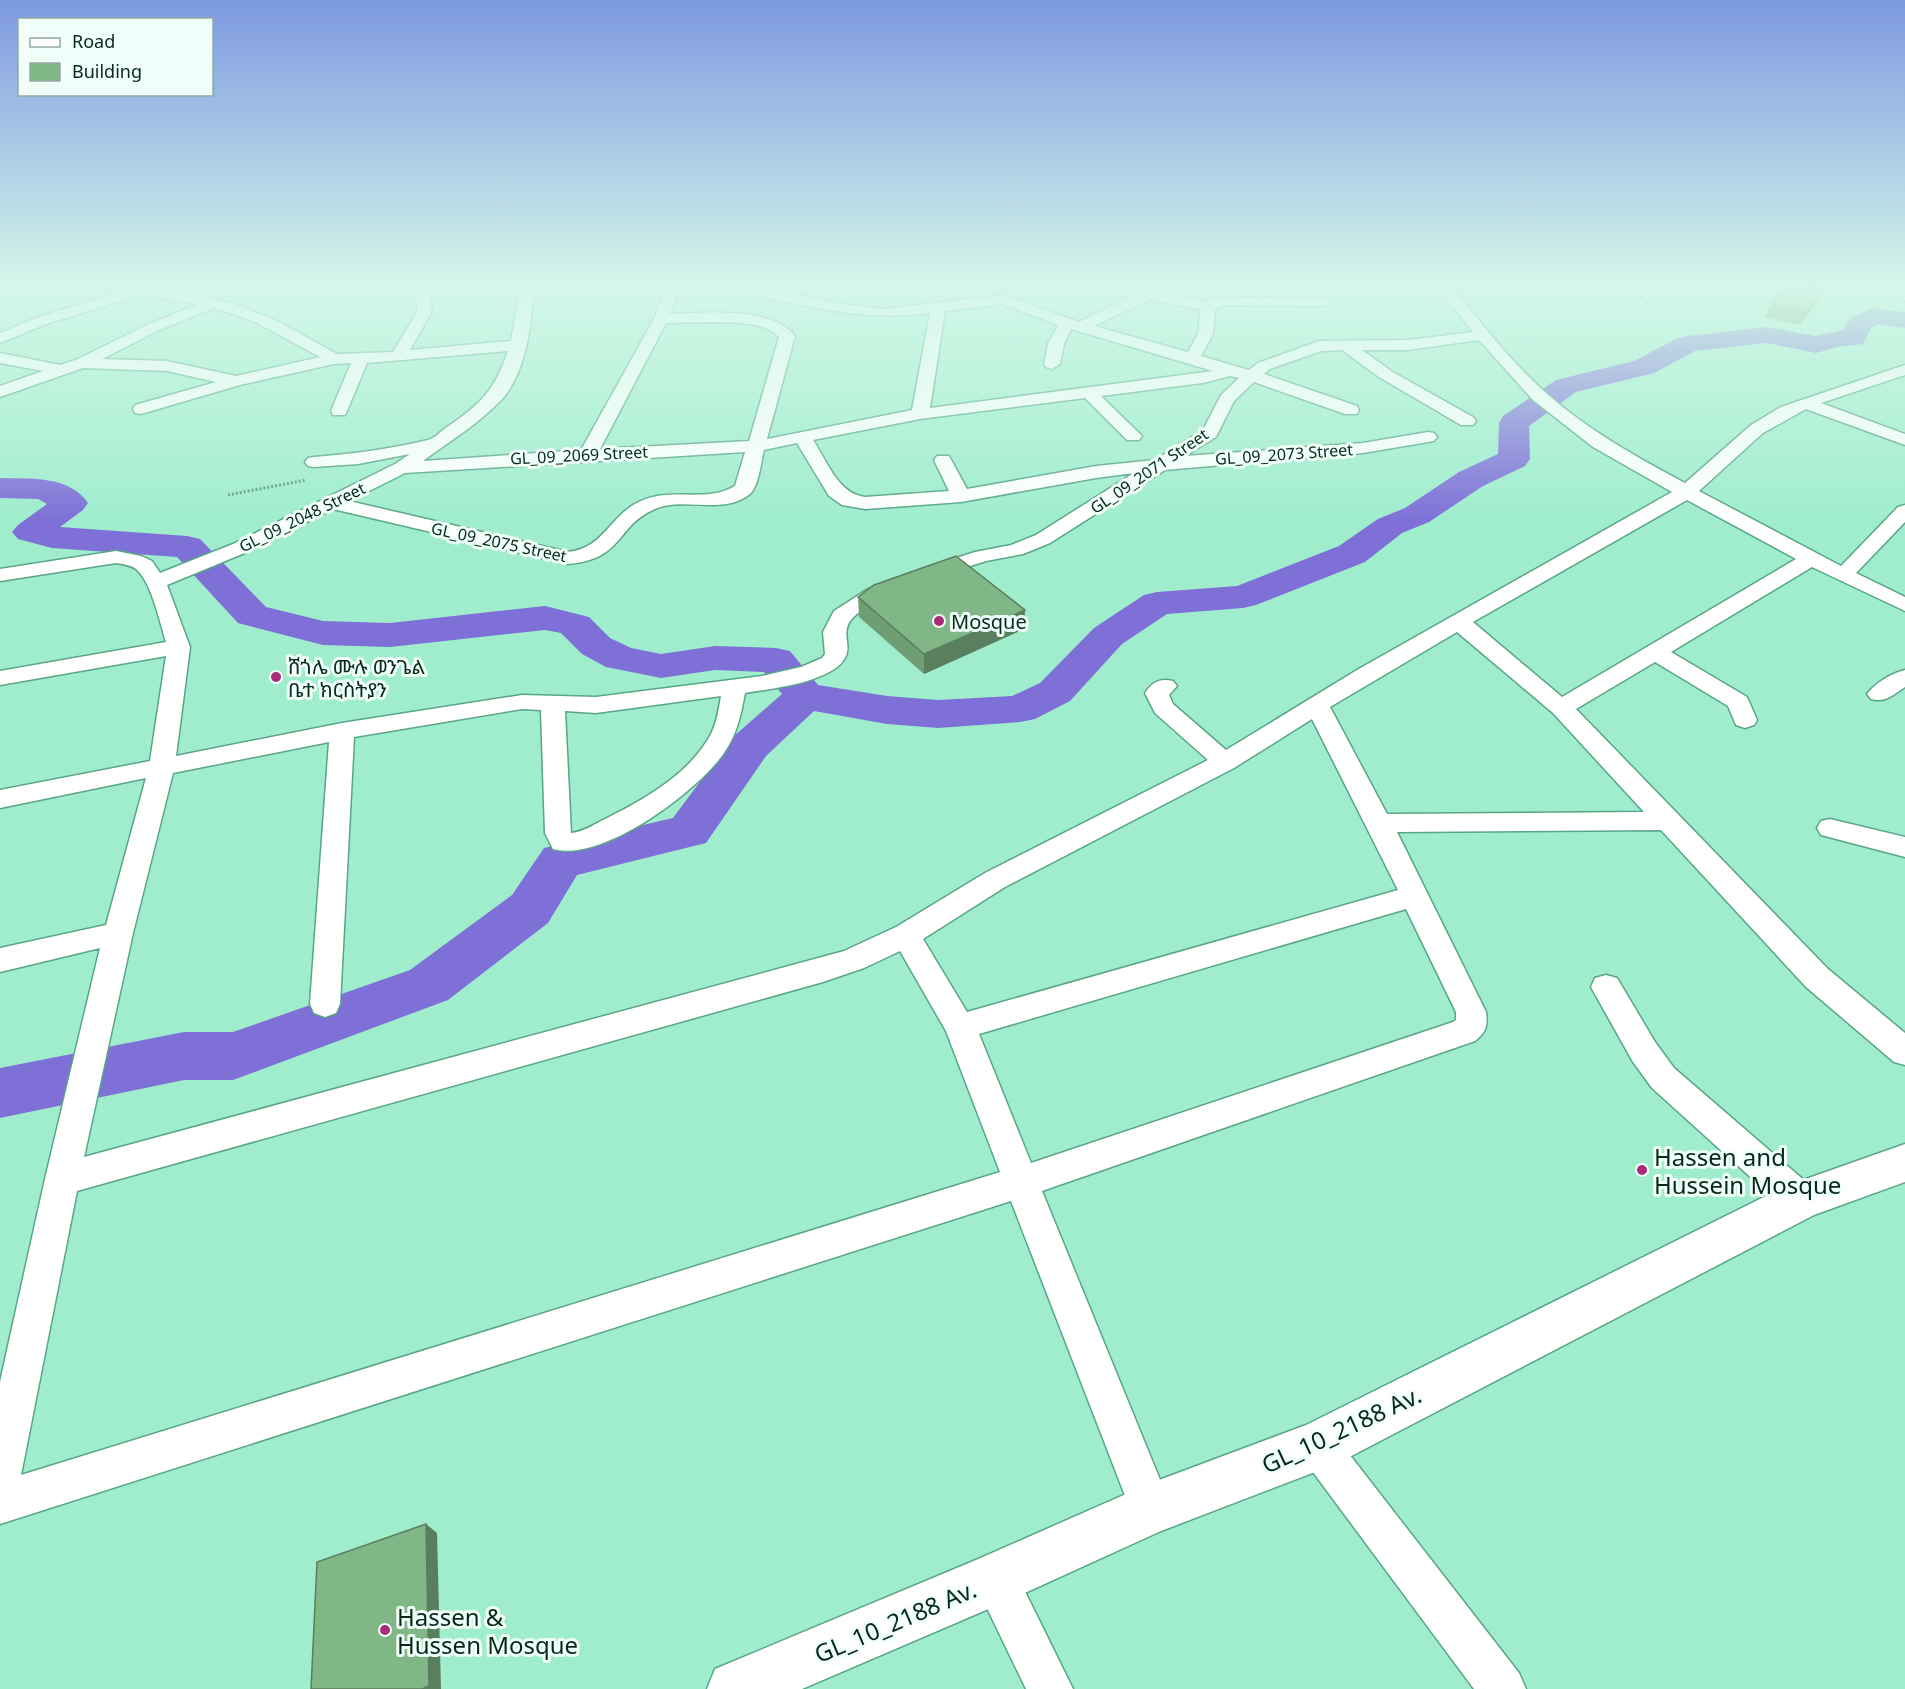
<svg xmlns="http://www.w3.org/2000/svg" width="1905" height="1689" font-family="'Noto Sans','Noto Sans Ethiopic',sans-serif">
<rect width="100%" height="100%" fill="#a0edce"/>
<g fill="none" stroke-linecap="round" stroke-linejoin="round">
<path fill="#7e70d7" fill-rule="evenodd" d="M 1872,308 L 1905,312 L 1905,328 L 1877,324 L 1871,328 L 1863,344 L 1837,347 L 1816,353 L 1767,343 L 1695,351 L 1654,373 L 1576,392 L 1529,426 L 1530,459 L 1525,466 L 1483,486 L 1429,522 L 1402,533 L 1365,562 L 1256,605 L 1243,608 L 1167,614 L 1122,644 L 1070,701 L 1035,719 L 1020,722 L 938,728 L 887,724 L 814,711 L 766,756 L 706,843 L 577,875 L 548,923 L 448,1000 L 233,1080 L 184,1080 L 0,1118 L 0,1068 L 184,1032 L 233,1032 L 410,970 L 512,895 L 544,848 L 673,818 L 734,736 L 782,694 L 764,672 L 715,670 L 661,678 L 606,667 L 582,654 L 561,633 L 545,630 L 390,647 L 323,645 L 238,623 L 177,557 L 52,548 L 18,539 L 12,532 L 18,525 L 47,504 L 38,499 L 0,498 L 0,478 C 30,479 69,475 88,503 L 83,510 L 60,527 L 187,536 L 200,539 L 266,607 L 323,621 L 390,623 L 545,606 L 589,617 L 610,638 L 631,648 L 661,654 L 715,646 L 776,648 L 790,651 L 818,685 L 887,696 L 938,700 L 1012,696 L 1040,683 L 1094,628 L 1144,595 L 1157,592 L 1237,586 L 1339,546 L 1378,519 L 1405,508 L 1459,472 L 1498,454 L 1499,423 L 1503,416 L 1556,380 L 1634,361 L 1678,338 L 1688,336 L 1767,327 L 1815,336 L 1843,330 L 1850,318 Z"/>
<defs>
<path id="street" d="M 0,284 L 10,284 L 0,289 Z
M 103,284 L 127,284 L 201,296 L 235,304 L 281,323 L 337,354 L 393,352 L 418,311 L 415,295 L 409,284 L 423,284 L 429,295 L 432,311 L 410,350 L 511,341 L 521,284 L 535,284 C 531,320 528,369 503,398 C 480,423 450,441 423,461 L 581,450 L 654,319 L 668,284 L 682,284 L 670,314 C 704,313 773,306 795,336 L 767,439 L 912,410 L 930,313 C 866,322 801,306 739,291 L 729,284 L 746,284 L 836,303 L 884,309 L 1003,295 L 1079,322 L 1135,295 L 1098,287 L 1096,284 L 1121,284 L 1206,302 L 1220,297 L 1329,299 L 1331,302 L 1324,306 L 1223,305 L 1215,309 L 1213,334 L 1201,356 L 1249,370 L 1258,363 L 1319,341 L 1408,340 L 1473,332 L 1435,284 L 1516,284 L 1519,287 L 1512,291 L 1454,290 C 1483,325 1512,363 1546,393 C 1588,430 1636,457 1685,483 L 1751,425 L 1781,407 L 1905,365 L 1905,375 L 1821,403 L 1905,434 L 1905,445 L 1806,409 L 1763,433 L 1699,491 L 1841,566 L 1898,507 L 1905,505 L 1905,522 L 1856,573 L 1905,597 L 1905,611 L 1812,567 L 1671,652 L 1747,697 L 1757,720 L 1754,725 L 1745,728 L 1736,725 L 1728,706 L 1655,662 L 1576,709 L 1828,969 L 1905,1033 L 1905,1065 L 1894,1062 L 1806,987 L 1661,830 L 1397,832 L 1486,1012 C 1488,1026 1486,1032 1475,1041 L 1042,1191 L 1172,1509 L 1166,1524 L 1151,1530 L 1136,1524 L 1011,1201 L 0,1524 L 0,1382 L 45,1179 L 100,948 L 0,972 L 0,948 L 106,925 L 146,778 L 0,808 L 0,790 L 150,761 L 166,656 L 0,685 L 0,671 L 166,642 C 160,623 152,585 138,571 C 133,565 123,564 116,563 L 0,581 L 0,569 L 116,551 L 141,556 L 152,561 L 160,573 L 233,544 L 395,464 L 410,454 L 358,464 L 314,467 L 308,466 L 305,462 L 308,458 L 314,457 C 352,454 391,449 428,440 C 434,439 441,431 447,427 C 481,404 495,390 508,351 L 367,363 L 347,411 L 345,415 L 333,415 L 331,411 L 351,363 L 334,364 L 240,385 L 141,414 L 135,413 L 133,409 L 135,405 L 216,382 L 167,371 L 83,368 L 0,397 L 0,386 L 43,371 L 0,363 L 0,353 L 60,365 L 78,359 L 149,324 L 198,304 L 141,295 L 46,324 L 0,343 L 0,333 L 36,318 L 122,291 L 105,287 ZM 1151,299 L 1201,310 L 1198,334 L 1188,352 L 1094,326 ZM 1002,304 L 1058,325 L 1048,344 L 1044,364 L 1046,367 L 1052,369 L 1060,364 L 1064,344 L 1071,329 L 1213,371 L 930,408 L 945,311 ZM 214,308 L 255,322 L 320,357 L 236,376 L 167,361 L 102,359 L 159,330 ZM 709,322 C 731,323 762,320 779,337 L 749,441 L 600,449 L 666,323 ZM 1479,340 L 1533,400 L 1593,447 L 1672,492 L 1357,670 L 1226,750 L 1173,704 L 1169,695 L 1177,686 L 1173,681 C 1160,678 1152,682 1145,693 L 1155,713 L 1208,760 L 985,873 L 896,927 L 844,951 L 84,1157 L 133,933 L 173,773 L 329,742 L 310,1004 L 314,1013 L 325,1017 L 336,1013 L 340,1004 L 354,737 L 522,709 L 541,710 L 545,833 L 553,849 C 602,863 697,792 724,753 C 737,734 741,715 745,693 C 770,689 835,682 846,656 C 851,644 841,632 851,620 C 857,612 872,604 881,599 C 888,595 896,595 901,588 L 897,584 L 890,582 L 868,589 L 834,611 L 823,632 L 825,654 L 822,658 L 801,667 L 762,676 L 596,697 L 522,695 L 342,723 L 176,756 L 190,647 L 167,585 L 247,552 L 333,509 L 568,564 C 625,559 615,526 655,509 C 684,496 723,516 750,494 C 759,486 761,461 764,450 L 797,443 L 829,496 L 842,505 L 865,509 L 961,502 L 1096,478 L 1134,473 L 1036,535 L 1011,545 L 975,552 L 922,569 L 919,573 L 922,577 L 929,579 L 986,561 L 1023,554 L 1050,543 L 1165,470 L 1363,453 L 1434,441 L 1437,437 L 1434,433 L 1428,432 L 1363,443 L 1185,456 L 1216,437 L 1234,401 L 1254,382 L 1345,414 L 1357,414 L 1359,410 L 1357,406 L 1264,374 L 1270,369 L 1321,351 L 1342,350 L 1379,377 L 1461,425 L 1473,425 L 1476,421 L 1473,417 L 1391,371 L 1362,350 L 1408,350 ZM 1230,376 L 1239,378 L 1221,395 L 1203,430 L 1155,460 L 1096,466 L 967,489 L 949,456 L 937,456 L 934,460 L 949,491 L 865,497 C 838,494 827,461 813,440 L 920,419 L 1085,398 L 1127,440 L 1139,440 L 1142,436 L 1101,396 L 1203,383 ZM 745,452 L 735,486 C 707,503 671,487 641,501 C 610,514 605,548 568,552 L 349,501 L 405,473 ZM 1687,500 L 1796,559 L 1562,697 L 1473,622 ZM 1457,632 L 1553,713 L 1644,812 L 1387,814 L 1330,707 ZM 721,696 C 719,708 717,721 712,732 C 691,774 642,801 601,821 C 592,826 582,832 571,833 L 565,711 L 596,713 ZM 1312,719 L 1398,890 L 967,1012 L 923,939 L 1005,887 L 1234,768 ZM 1406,909 L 1456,1012 L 1456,1020 L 1453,1022 L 1031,1163 L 979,1034 ZM 900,951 L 946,1031 L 1000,1172 L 21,1475 L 77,1191 L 823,982 L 864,968 Z
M 1639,284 L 1657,284 L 1666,290 L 1648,301 L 1641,297 L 1648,290 Z
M 1879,284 L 1895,284 L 1905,291 L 1905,301 Z
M 1905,670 L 1905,687 C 1893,695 1885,703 1871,699 L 1867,694 C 1875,683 1892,673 1905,670 Z
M 1830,819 L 1905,837 L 1905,857 L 1821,835 L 1817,828 L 1821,821 Z
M 1606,975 L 1617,978 L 1655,1042 L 1674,1068 L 1813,1188 L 1819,1200 L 1813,1212 L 1801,1217 L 1789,1212 L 1652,1088 L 1633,1062 L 1591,987 L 1595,978 Z
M 1318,1426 L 1332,1432 L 1519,1673 L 1526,1689 L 1474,1689 L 1304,1460 L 1298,1446 L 1304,1432 Z
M 995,1557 L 1011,1563 L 1073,1689 L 1026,1689 L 973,1579 L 979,1563 Z"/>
<path id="secondary" d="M 1905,1144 L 1905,1182 L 1814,1215 L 1336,1464 L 1161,1531 L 1014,1598 L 802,1689 L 707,1689 L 715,1669 L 976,1560 L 1151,1483 L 1306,1425 L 1786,1186 Z"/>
</defs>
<use href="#street" stroke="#59a588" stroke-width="3"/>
<use href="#secondary" stroke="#59a588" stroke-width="3"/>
<path stroke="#639e87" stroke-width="3" stroke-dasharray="2 2" stroke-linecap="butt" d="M 228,495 L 306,480"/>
<use href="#street" fill="#fff" fill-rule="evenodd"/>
<use href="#secondary" fill="#fff" fill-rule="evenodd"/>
</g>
<path fill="#6f9d74" d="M 1824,290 L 1817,303 L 1799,325 L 1764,317 L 1771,304 Z
M 858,597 L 1024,629 L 924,674 L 859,617 Z"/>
<path fill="#5a7f5e" d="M 1824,290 L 1817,303 L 1799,325 L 1806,312 Z
M 1025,610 L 1024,629 L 924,674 L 924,654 Z
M 426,1524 L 437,1533 L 441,1689 L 422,1689 Z"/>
<path fill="#81b687" stroke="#5a7f5e" stroke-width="1.5" d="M 1785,284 L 1796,284 L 1824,290 L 1806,312 L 1771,304 Z
M 956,556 L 1025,610 L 924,654 L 858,597 L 874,585 Z
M 426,1524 L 429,1686 L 422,1689 L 311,1689 L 317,1562 Z"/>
<linearGradient id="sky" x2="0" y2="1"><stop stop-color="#7d99e1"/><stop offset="0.55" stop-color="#d4f7e9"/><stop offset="1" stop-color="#d4f7e9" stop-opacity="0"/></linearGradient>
<rect width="1905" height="520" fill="url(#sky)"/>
<g fill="#aa2b7a" stroke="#f0fff8" stroke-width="2">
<circle cx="939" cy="621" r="6"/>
<circle cx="276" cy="677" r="6"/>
<circle cx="1642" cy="1170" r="6"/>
<circle cx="385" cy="1630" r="6"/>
</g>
<g text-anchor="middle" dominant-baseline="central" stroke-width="6" stroke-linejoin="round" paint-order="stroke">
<g font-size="16" fill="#06281d" stroke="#f0fff8">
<text transform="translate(1284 454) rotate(-4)">GL_09_2073 Street</text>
<text transform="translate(579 455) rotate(-3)">GL_09_2069 Street</text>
<text transform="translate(1149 471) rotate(-34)">GL_09_2071 Street</text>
<text transform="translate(302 517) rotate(-26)">GL_09_2048 Street</text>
<text transform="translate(499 542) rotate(12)">GL_09_2075 Street</text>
</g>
<g font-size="20" fill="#06281d" stroke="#f0fff8" text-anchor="start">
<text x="951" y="621">Mosque</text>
<text x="288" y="666">ሸጎሌ ሙሉ ወንጌል<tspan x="288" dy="23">ቤተ ክርስትያን</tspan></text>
</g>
<g font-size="24" fill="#06281d" stroke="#f0fff8" text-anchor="start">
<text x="1654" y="1156">Hassen and<tspan x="1654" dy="28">Hussein Mosque</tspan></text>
<text x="397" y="1616">Hassen &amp;<tspan x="397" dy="28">Hussen Mosque</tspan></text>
</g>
<g font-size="24" fill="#06281d" stroke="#f0fff8">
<text transform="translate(1341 1429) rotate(-25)">GL_10_2188 Av.</text>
<text transform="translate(895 1621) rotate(-23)">GL_10_2188 Av.</text>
</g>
</g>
<rect x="18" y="18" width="195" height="78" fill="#f0fff8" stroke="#92a9a0" stroke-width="1.5"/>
<rect x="30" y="38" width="30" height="9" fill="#ffffff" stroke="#92a9a0" stroke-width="1.5"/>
<text x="72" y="48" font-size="18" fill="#06281d">Road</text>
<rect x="30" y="63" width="30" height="18" fill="#81b687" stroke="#92a9a0" stroke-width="1.5"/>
<text x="72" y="78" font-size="18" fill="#06281d">Building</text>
</svg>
